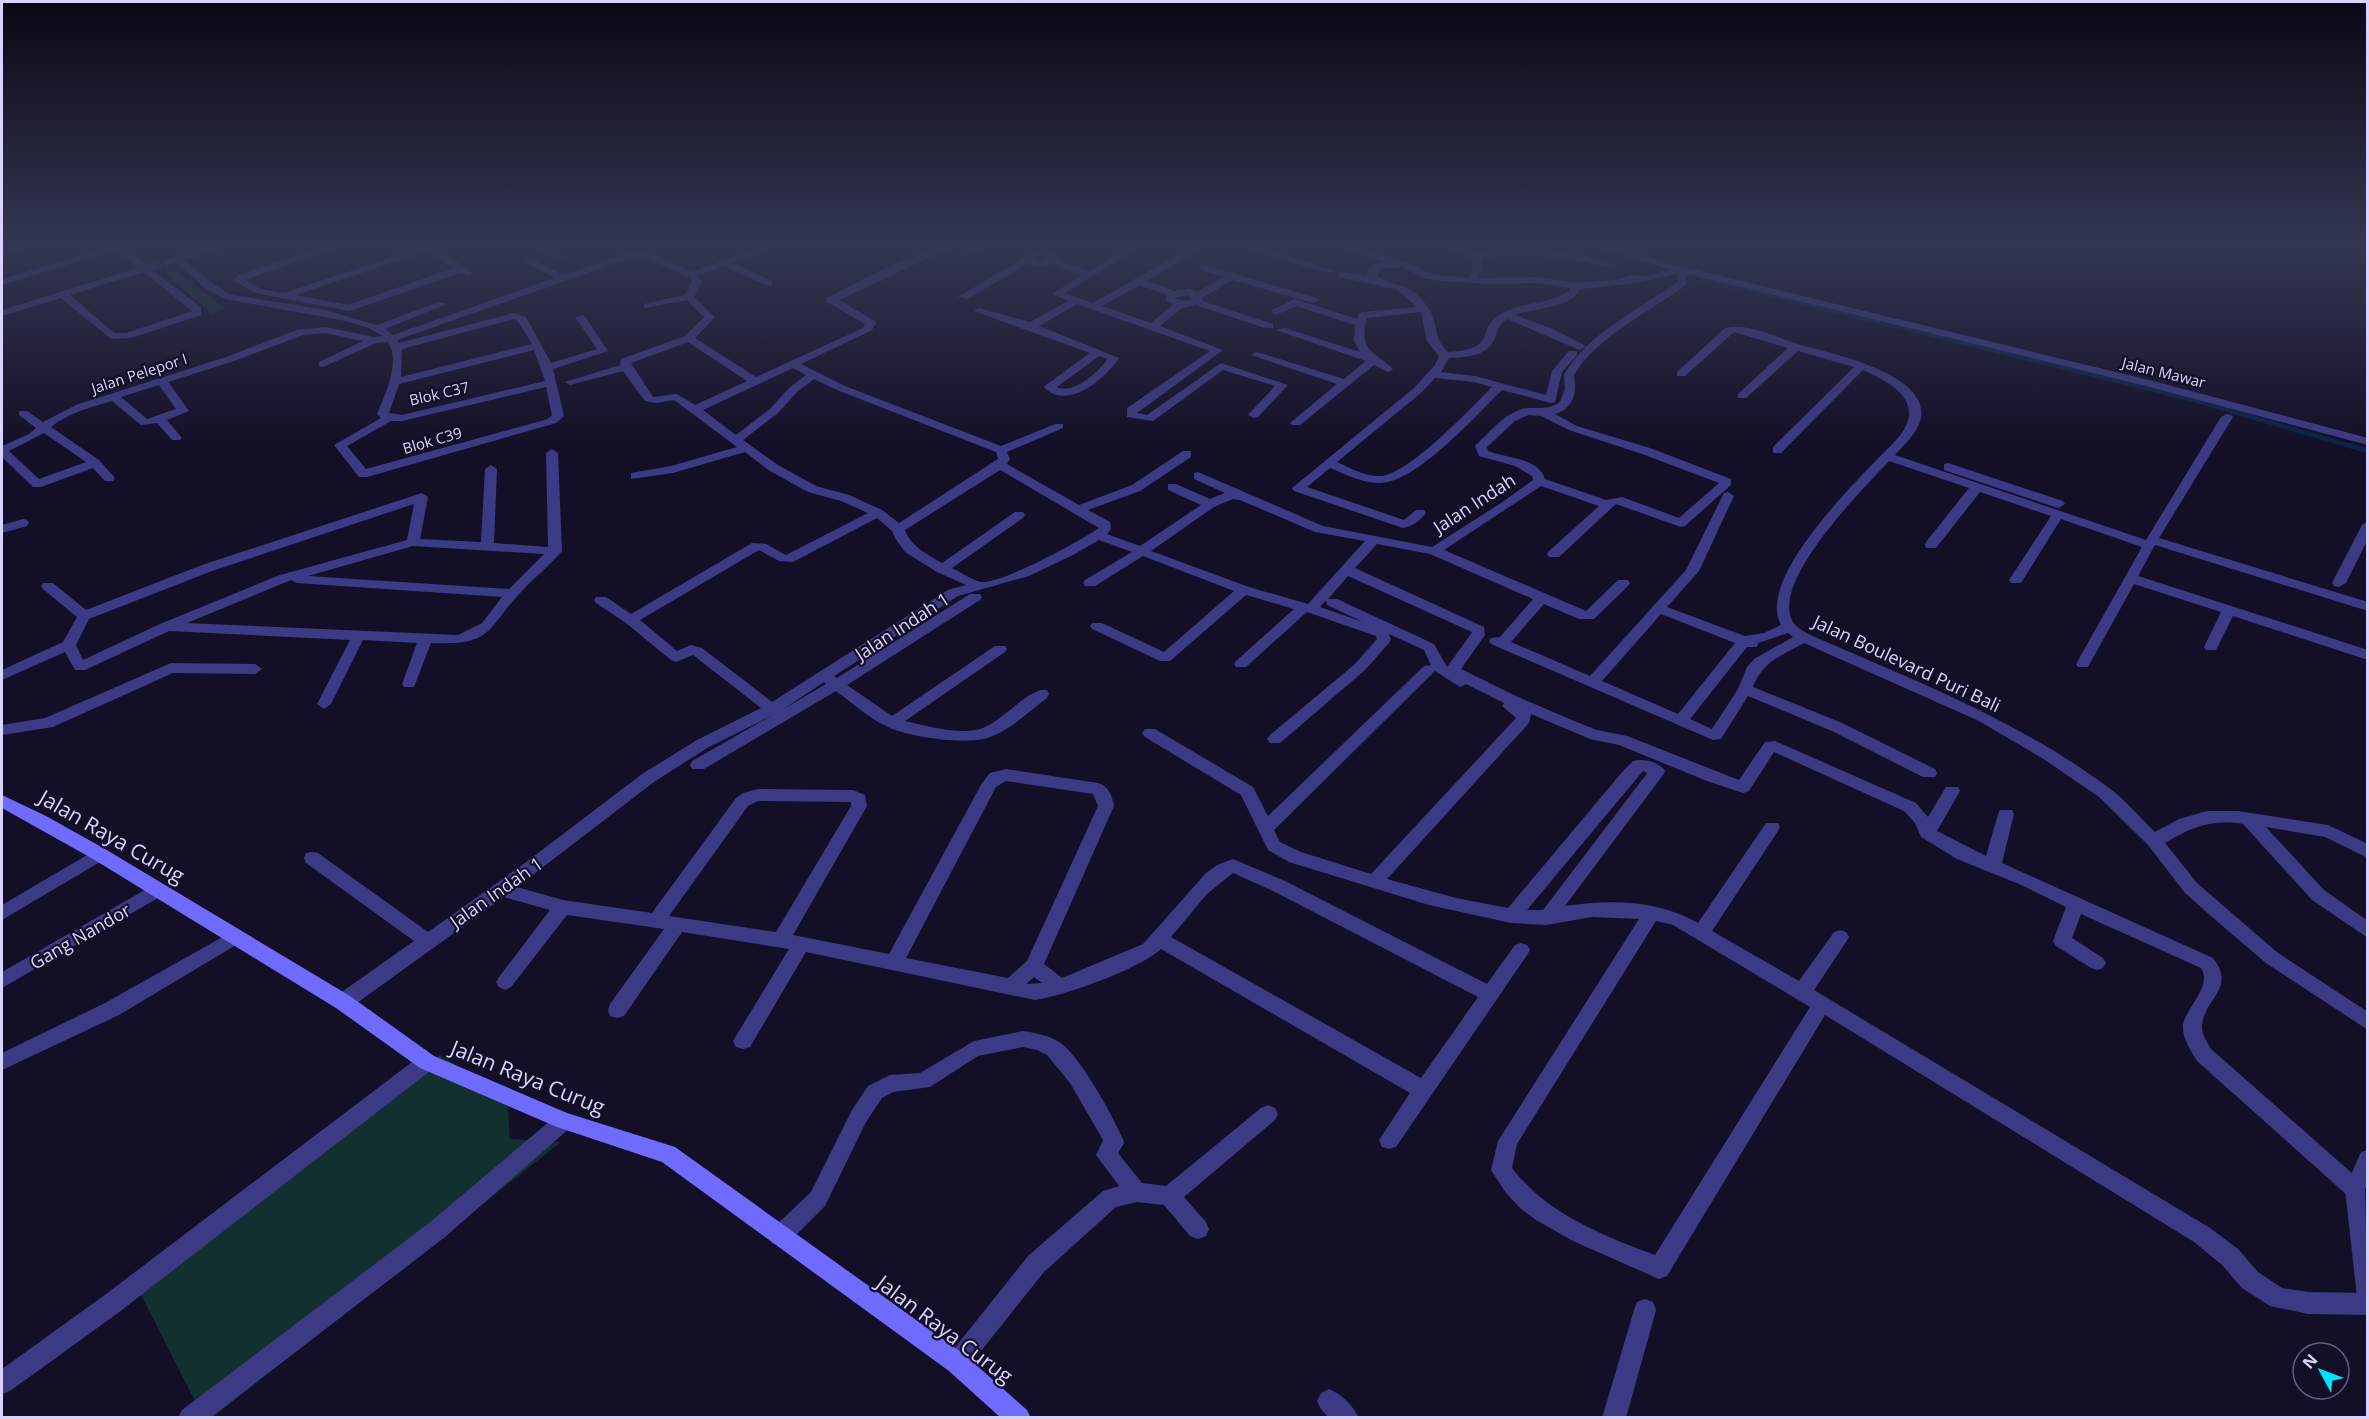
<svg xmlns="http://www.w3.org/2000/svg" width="2369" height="1419" font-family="'Open Sans',sans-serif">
<rect width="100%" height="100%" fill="#130f26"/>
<path fill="#12302f" d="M 175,270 L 225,308 L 212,314 L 164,273 Z
M 440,1055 L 507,1096 L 510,1139 L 561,1142 L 213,1417 L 203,1417 L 137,1287 Z"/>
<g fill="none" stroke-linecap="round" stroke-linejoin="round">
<path stroke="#0c2248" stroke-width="4.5" d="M 1703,278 L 2194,400 L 2357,448"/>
<path stroke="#0c2248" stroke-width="5" d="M 2351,446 L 2368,451"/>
<path stroke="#312d47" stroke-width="10" stroke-dasharray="10 5" stroke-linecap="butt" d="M 151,267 L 166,262"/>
<path fill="#3d3a85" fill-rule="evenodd" d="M 10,247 L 26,247 L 2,255 L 2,249 Z
M 107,247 L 123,247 L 147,265 L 154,265 L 156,267 L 152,270 L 201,307 L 201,315 L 131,338 L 111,339 L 61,298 L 2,316 L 2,310 L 138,268 L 116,250 L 2,285 L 2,279 ZM 144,272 L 192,311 L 126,333 L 114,333 L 70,295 Z
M 209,247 L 224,247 L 184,260 L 212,283 L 232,295 L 321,309 L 377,325 L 438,302 L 447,304 L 385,329 L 393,335 L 555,278 L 527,263 L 525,261 L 530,258 L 564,275 L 632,251 L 649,252 L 691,272 L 760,247 L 774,247 L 733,263 L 772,281 L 772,285 L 766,285 L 724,266 L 697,276 L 702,282 L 694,297 L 715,317 L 695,338 L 756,377 L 863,328 L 865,324 L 827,302 L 827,298 C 859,282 918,247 952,247 L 839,300 L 875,321 L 876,323 L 872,330 L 801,364 L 845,386 L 1001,446 L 1055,424 L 1063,424 L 1063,428 L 1007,452 L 1010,459 L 1007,464 L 1079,505 L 1132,485 L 1183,451 L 1191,451 L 1191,457 L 1140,491 L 1088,510 L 1110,522 L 1111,529 L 1107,534 L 1140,546 L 1201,505 L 1168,490 L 1168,484 L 1176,484 L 1210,499 L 1225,493 L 1194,479 L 1194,473 L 1198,472 L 1323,526 L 1432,547 L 1501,503 L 1533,480 L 1532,476 L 1515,466 L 1479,456 L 1475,446 L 1477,444 C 1490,432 1502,416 1519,410 C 1533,405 1547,412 1560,402 L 1565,389 L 1564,375 C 1588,333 1639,309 1678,282 L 1677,273 C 1645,283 1613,286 1579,289 C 1574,308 1532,308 1515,315 L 1553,329 L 1584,345 L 1585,347 L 1580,350 L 1507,319 C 1499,324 1498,329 1495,338 C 1487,357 1466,357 1449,358 L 1441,372 L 1475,376 L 1546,395 L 1552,371 L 1569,351 L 1577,351 L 1577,355 L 1562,372 L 1555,402 L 1551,403 L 1502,390 C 1476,415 1415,485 1378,483 C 1362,483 1345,474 1330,468 L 1307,487 L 1404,520 L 1416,510 L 1424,510 L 1426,513 C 1420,521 1413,526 1403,528 L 1294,491 L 1292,488 L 1414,388 L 1435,365 L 1439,356 L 1427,341 L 1421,312 L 1367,318 C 1358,351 1374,351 1393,369 L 1388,372 L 1374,365 L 1300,425 L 1292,425 L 1290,423 L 1337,384 L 1251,355 L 1256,352 L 1260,353 L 1344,379 L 1366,361 L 1276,330 L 1285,328 L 1360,352 L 1354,341 L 1355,325 L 1296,306 L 1276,315 L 1271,312 L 1272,310 L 1295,299 L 1357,319 L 1359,313 L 1363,312 L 1417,307 L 1396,289 L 1339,277 L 1339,273 L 1342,272 L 1367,276 C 1367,266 1377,263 1385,262 L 1343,247 L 1357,247 L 1414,265 L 1431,274 L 1466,278 L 1469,278 L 1472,270 L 1472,258 L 1443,247 L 1457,247 L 1477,253 L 1511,248 L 1545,249 L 1595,258 L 1617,265 L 1612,268 C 1569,258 1526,250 1482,258 L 1482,270 L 1478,278 L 1538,277 L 1575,283 L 1617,280 L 1631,275 L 1647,276 L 1681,266 L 1686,269 L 1694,269 L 1694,273 L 1686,275 L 1686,285 C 1652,310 1595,338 1574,375 C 1577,393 1574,408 1555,414 L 1577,426 L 1650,448 L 1731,479 L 1731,485 L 1685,526 L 1681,527 L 1616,504 L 1559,557 L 1549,557 L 1547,554 L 1549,551 L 1599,506 L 1541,486 L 1444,550 L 1586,611 L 1618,580 L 1628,580 L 1630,583 L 1628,586 L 1594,619 L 1579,619 L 1544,604 L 1511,642 L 1590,676 L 1686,570 L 1724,493 L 1728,492 L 1734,496 L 1699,571 L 1667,607 L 1745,636 L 1764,633 L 1781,625 C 1754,576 1867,471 1898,438 C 1927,403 1893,383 1863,370 L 1781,453 L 1773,453 L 1773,447 L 1854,367 L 1798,351 L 1746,398 L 1738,398 L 1738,394 L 1788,348 L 1734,332 L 1685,376 L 1677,376 L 1677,372 L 1725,328 C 1750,322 1781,340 1805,346 C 1833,354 1929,374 1921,418 C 1918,432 1905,444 1895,455 L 2146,540 L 2221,417 L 2227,414 L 2231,415 L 2233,417 L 2159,538 L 2368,602 L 2368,611 L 2155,545 L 2138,576 L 2368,650 L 2368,660 L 2233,616 L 2216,650 L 2206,650 L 2204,647 L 2221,612 L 2134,584 L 2088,667 L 2078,667 L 2076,664 L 2142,547 L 2061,519 L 2021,583 L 2011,583 L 2009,580 L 2051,516 L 1980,492 L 1936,548 L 1926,548 L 1925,545 L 1926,542 L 1969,488 L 1889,461 C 1864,488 1769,582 1793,622 C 1796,627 1803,631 1808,634 C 1911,679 2018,720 2109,788 C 2126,800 2140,818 2155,832 L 2179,819 L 2207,811 L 2238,811 L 2328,825 L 2368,844 L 2368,858 L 2325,837 L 2266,827 L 2324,890 L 2368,921 L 2368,938 L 2312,900 L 2243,824 C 2211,819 2192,827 2165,843 L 2197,883 L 2278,953 L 2368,1012 L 2368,1030 L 2266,963 L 2219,923 L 2185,893 L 2148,845 L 2099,797 L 2042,758 L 1979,721 L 1804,643 C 1781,656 1763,661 1753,687 L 1842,723 L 1935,769 L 1937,773 L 1935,777 L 1923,777 L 1832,731 L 1748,696 L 1721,739 L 1713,740 L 1491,644 L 1489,641 L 1491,638 L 1500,637 L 1533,599 L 1430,554 L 1377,544 L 1355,568 L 1484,627 L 1485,635 L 1461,669 L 1518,697 L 1579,723 L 1597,730 L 1627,736 L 1739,780 L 1765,742 L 1775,741 L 1916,803 L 1928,817 L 1946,787 L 1958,787 L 1960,791 L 1937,831 L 1986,856 L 1998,814 L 2000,810 L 2012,810 L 2014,814 L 2002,863 L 2213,958 C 2237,989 2203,999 2202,1027 C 2202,1035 2207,1042 2211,1049 L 2362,1182 L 2365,1189 L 2362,1196 L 2355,1199 L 2348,1196 L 2197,1061 C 2191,1051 2182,1038 2183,1025 C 2186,1007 2213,986 2201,968 L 2081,914 L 2072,938 L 2103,958 L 2106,963 L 2103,968 L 2097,970 L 2091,968 L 2056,946 L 2053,941 L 2066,907 L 2019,884 L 1957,859 L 1921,837 L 1915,823 L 1904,811 L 1774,752 L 1749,791 L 1743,793 L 1707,781 L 1619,745 L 1590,739 L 1531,714 L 1529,723 L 1387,879 L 1456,898 L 1508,908 L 1623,771 L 1633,761 C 1644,758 1659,762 1665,771 L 1663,775 L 1565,906 C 1610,899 1659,900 1698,923 L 1766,823 L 1778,823 L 1780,827 L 1778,831 L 1712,931 L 1799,981 L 1834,932 L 1840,930 L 1846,932 L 1849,937 L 1846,942 L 1814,990 L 2210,1228 L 2238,1249 L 2258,1272 L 2282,1288 L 2308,1292 L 2368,1293 L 2368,1315 L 2308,1314 L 2270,1306 L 2242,1288 L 2222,1265 L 2194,1242 L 1825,1015 L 1667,1276 L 1659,1279 L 1573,1241 L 1536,1220 L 1520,1208 L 1506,1193 L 1491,1170 L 1498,1141 L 1639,919 L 1592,917 L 1546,925 L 1511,923 L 1429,905 L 1289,862 L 1268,850 L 1241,795 L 1145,737 L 1142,733 L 1145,729 L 1155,729 L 1253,787 L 1268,816 L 1424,666 L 1431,665 L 1424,650 L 1389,634 L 1391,640 L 1389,643 L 1365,670 L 1280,743 L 1270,743 L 1267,739 L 1270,735 L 1355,664 L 1377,639 L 1376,636 L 1307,612 L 1246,667 L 1236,667 L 1234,664 L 1236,661 L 1294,609 L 1246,595 L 1170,661 L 1160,661 L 1092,629 L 1090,626 L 1092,623 L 1102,623 L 1164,652 L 1234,591 L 1143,556 L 1095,586 L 1085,586 L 1083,583 L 1085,580 L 1132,552 L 1099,540 L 1073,555 L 1029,576 L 958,596 L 834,676 L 837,678 L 970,594 L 980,594 L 982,597 L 980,600 L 847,685 L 892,716 L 995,646 L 1005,646 L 1007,649 L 1005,652 L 905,721 C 927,726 958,735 980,729 C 1000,724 1030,686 1047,690 L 1049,694 L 1047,698 C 1029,711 1012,729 990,737 C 968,746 906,737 886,726 C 868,717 852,703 836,691 L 704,769 L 692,769 L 690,765 L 692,761 L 773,715 L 707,748 L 654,782 L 517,887 L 563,900 L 652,913 L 736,798 L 743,793 L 758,789 L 853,790 L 865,795 L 867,806 L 793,935 L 889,954 L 982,783 L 990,773 L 1006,769 L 1098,783 C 1109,786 1112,796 1114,806 L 1044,964 L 1062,978 L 1143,944 L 1206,873 L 1217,865 L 1233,859 L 1285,881 L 1487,984 L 1515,945 L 1521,943 L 1527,945 L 1530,950 L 1527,955 L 1396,1147 L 1389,1149 L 1382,1147 L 1379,1140 L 1410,1093 L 1161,949 C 1140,969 1063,996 1035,1000 L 806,952 L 750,1047 L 743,1049 L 736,1047 L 733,1041 L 789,949 L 682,932 L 624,1016 L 617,1018 L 610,1016 L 608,1010 L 610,1004 L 664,929 L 567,915 L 511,987 L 505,990 L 499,987 L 496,982 L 499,977 L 550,910 L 504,897 L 350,1008 L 343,1010 L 336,1008 L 334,1002 L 336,996 L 414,941 L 306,863 L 304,858 L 306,853 L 312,852 L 318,853 L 428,932 L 525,863 L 642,774 L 697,740 L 761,708 L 693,655 L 676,662 L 671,660 L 626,623 L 596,603 L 594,600 L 596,597 L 606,597 L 631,614 L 752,543 L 766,544 L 786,555 L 868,513 L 841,501 L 808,492 L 770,471 L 745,452 L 673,473 L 631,479 L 631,473 L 671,466 L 737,447 L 674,400 L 656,403 L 645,401 L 623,371 L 570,385 L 565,382 L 620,365 L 621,359 L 685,336 L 704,317 L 687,300 L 644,308 L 644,304 L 685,295 L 692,282 L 688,277 L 644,257 L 633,257 L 397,340 L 399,343 L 514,313 L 526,317 L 551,363 L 597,349 L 575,317 L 584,315 L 608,351 L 553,369 L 564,416 L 556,423 L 367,477 L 359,477 L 334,445 L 381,418 L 377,414 C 385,395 401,362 388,342 L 376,343 L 323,367 L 319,366 L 319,362 L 363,341 L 325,333 L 303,335 L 234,361 L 168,382 L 189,411 L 167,420 L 182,438 L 180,440 L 172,440 L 157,423 L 141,425 L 112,401 C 91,407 68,413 51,427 L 99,460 L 115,478 L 113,481 L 105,481 L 93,468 L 41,487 L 33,487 L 2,457 L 2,446 L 29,434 L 36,428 L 19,415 L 19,411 L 27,411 L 43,422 L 76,405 L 226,357 L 297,330 L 325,327 L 374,337 L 383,336 L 368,328 L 346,321 L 225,299 L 205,288 L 175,262 L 166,265 L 161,262 ZM 1401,267 L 1424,278 L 1441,281 L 1491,284 L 1538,283 L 1570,288 L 1569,291 C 1549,305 1524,301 1503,313 C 1472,329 1502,349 1448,352 C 1432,337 1439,324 1429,309 C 1411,281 1398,290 1377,276 L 1382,269 ZM 514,319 L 517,320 L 532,344 L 401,377 L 402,349 ZM 688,342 L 747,381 L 695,405 L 677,394 L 653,397 L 631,363 ZM 534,350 L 545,381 L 402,415 L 389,413 L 399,384 ZM 793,368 L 806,375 L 789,388 L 770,409 L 736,435 L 703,410 ZM 1435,378 L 1474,382 L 1492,387 C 1471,408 1409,474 1381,476 C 1366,477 1350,468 1337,462 L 1422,392 ZM 814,379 L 837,390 L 996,452 L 998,459 L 899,523 L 882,510 L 849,495 L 816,486 L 778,465 L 743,440 L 778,413 L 797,392 ZM 159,385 L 176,409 L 147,419 L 121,397 ZM 546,387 L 552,415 L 548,419 L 366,469 L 347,446 L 391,421 L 402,421 ZM 1528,415 L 1541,416 L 1569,430 L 1642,454 L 1719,483 L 1679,518 L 1622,497 L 1606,500 L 1545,479 C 1539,459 1510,458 1494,453 L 1488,451 L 1487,447 L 1515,421 ZM 44,433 L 86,462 L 39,479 L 9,451 ZM 1000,470 L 1099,528 C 1080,541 1002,584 981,582 C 972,580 960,572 952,568 L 1023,518 L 1025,515 L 1023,512 L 1015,512 L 942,563 C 927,554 911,547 905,530 ZM 1233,499 L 1240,500 L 1315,532 L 1365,541 L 1308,604 L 1249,587 L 1151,551 L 1214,507 ZM 877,518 L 892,531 L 895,538 L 905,552 L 937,572 L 966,585 L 948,590 L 772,702 L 702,648 L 691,645 L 677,651 L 640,620 L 759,550 L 779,561 L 793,562 ZM 1348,576 L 1472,632 L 1471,634 L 1447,667 L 1434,644 L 1337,599 L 1328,599 ZM 1326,600 L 1327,605 L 1363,622 L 1320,607 ZM 1661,614 L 1735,643 L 1678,714 L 1602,681 ZM 1788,633 L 1793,637 L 1754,659 L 1747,667 L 1738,689 L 1712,729 L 1690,719 L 1747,647 L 1757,647 L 1758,643 ZM 1435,671 L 1460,687 L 1466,684 L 1504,703 L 1502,706 L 1516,718 L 1371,874 L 1301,852 L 1280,842 L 1274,830 ZM 824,682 L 826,684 L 782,710 ZM 1643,771 L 1647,773 L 1645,776 L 1543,910 L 1527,910 ZM 1006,781 L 1093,794 L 1098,806 L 1027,961 L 1008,978 L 906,958 L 996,787 ZM 758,801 L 851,802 L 851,806 L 776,932 L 669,916 L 748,806 ZM 1233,873 L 1273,891 L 1478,997 L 1421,1078 L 1171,937 L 1207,894 ZM 1656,921 L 1673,925 L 1810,1007 L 1655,1255 C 1603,1236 1546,1213 1512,1168 L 1517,1144 ZM 1034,977 L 1042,983 L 1026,984 Z
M 325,247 L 339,247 L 245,280 L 261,289 L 284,293 L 422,247 L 436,247 L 473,273 L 468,276 L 461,273 L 349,311 L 255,293 L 233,280 L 240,274 ZM 427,251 L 454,268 L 348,305 L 296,295 Z
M 533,247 L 545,247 L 564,257 L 556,259 Z
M 971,247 L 983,247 L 968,255 L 962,255 L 962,251 Z
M 1129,247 L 1140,247 L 1065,293 L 1093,303 L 1191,247 L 1203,247 L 1147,281 L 1174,291 L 1191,289 L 1197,292 L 1224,277 L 1201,270 L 1199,268 L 1204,265 L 1317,298 L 1318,300 L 1313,303 L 1233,280 L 1202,298 L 1202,301 L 1273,324 L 1273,328 L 1265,328 L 1196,305 L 1182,308 L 1160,326 L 1223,350 L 1137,413 L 1147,415 L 1221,363 L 1288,385 L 1258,417 L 1254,418 L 1248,415 L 1275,386 L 1223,370 L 1153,421 L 1127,417 L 1127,408 L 1210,351 L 1077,304 L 1039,326 L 1119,358 C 1106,378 1067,412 1044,387 L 1046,385 L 1090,353 L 974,311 L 979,308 L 1030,322 L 1068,301 L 1052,294 L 1082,275 L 1051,264 L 1043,267 L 1029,263 L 967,299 L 958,297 L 1024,258 L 1028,253 L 1043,249 L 1056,254 L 1058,260 L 1089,271 ZM 1042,255 L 1048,259 L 1042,261 L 1034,259 ZM 1140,285 L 1167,295 L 1165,300 L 1173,305 L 1151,323 L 1102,306 ZM 1189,295 L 1192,299 L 1188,301 L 1175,299 L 1177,297 ZM 1099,356 L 1108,359 C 1098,372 1074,395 1057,387 Z
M 1244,247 L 1259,247 L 1334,271 L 1326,273 Z
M 552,449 L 558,453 L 562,551 C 550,566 534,577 522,591 C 485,630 494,646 431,643 L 414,687 L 404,687 L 402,684 L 417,643 L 363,640 L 331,704 L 324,709 L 317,704 L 350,640 L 169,631 L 85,670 L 75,670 L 65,652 L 2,680 L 2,670 L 63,642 L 77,617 L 43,589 L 41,586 L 43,583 L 53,583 L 86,610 L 202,565 L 422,493 L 428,497 L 420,539 L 481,542 L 485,469 L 491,465 L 497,469 L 494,543 L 548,547 L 546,453 ZM 414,504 L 407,540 L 280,575 L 160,624 L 83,660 L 76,645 L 89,619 L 212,571 ZM 413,546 L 544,554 L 509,589 L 308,576 ZM 291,580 L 297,583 L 502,597 L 482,623 L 458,635 L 187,623 Z
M 1948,463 L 2063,501 L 2065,504 L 2059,508 L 2055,507 L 1944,470 L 1944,464 Z
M 23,519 L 27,520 L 29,523 L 27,526 L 2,533 L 2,525 Z
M 2368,521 L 2368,539 L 2346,583 L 2339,587 L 2334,586 L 2332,583 L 2362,525 Z
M 171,663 L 255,664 L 262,669 L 255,674 L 173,673 L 53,727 L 2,735 L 2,725 L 45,718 Z
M 99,848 L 105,849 L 107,854 L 105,859 L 2,920 L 2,905 Z
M 157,883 L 163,885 L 166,890 L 163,895 L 2,988 L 2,972 Z
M 235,930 L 241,932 L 244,937 L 241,942 L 119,1015 L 2,1070 L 2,1053 L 105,1003 Z
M 1023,1031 C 1036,1033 1047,1035 1059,1042 C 1079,1054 1113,1116 1123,1139 L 1124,1143 L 1118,1153 L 1142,1183 L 1166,1186 L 1261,1108 L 1268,1105 L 1275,1108 L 1278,1114 L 1275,1120 L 1184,1197 L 1206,1222 L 1209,1229 L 1206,1236 L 1198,1239 L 1190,1236 L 1164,1205 L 1137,1202 L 1116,1207 L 1044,1272 L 965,1371 L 957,1374 L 949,1371 L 946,1363 L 949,1355 L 1028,1256 L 1103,1191 L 1119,1186 L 1096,1155 L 1103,1140 L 1070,1083 L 1047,1055 L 1037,1050 L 1023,1047 L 978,1056 L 930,1087 L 893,1092 L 882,1098 L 866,1122 L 825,1206 L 788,1243 L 780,1246 L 772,1243 L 769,1236 L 772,1229 L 811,1192 L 852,1110 L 868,1086 L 890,1075 L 920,1073 L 974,1041 Z
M 427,1054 L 434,1056 L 437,1062 L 434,1068 L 118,1313 L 10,1391 L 2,1394 L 2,1369 L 102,1297 L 420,1056 Z
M 564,1112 L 571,1115 L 574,1121 L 571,1127 L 445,1237 L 210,1418 L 178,1418 L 182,1410 L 429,1223 L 557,1115 Z
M 1645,1299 L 1653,1302 L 1656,1310 L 1626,1418 L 1602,1418 L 1634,1310 L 1637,1302 Z
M 1329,1389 C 1341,1394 1353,1405 1359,1418 L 1329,1418 L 1321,1409 L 1317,1401 L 1321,1393 Z"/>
<path fill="#3d3a85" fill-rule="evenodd" d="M 1598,247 L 1613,247 L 1671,264 L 2153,381 L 2368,438 L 2368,445 L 2146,386 L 1665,268 Z
M 2368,1150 L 2368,1184 L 2365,1189 L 2368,1308 L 2360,1305 L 2357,1297 L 2345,1189 L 2361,1152 Z"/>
<path fill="#6f6bff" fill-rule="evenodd" d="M 2,795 L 46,816 L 105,849 L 350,996 L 434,1056 L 567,1113 L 675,1147 L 965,1355 L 1027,1410 L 1031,1418 L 1001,1418 L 949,1371 L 662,1162 L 557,1127 L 420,1068 L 336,1008 L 93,859 L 2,808 Z"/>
</g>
<linearGradient id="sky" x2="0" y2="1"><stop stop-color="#0a0815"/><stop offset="0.55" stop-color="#333752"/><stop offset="1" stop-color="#333752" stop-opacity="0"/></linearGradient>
<rect width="2369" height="446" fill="url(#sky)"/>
<g text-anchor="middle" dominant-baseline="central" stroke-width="4.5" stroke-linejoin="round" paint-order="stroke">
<g font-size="15" fill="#d9d4ff" stroke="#130f26">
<text transform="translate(2164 372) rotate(14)">Jalan Mawar</text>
<text transform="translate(139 373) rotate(-18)">Jalan Pelepor I</text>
<text transform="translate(439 393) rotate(-13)">Blok C37</text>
<text transform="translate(432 440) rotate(-16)">Blok C39</text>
</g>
<g font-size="18" fill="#d9d4ff" stroke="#130f26">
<text transform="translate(1474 503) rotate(-33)">Jalan Indah</text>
<text transform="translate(902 626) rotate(-33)">Jalan Indah 1</text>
<text transform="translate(1907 663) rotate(25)">Jalan Boulevard Puri Bali</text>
<text transform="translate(496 892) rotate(-35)">Jalan Indah 1</text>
<text transform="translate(80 936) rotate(-30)">Gang Nandor</text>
</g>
<g font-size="21" fill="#d9d4ff" stroke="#130f26">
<text transform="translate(112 836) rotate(30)">Jalan Raya Curug</text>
<text transform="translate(528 1077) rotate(22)">Jalan Raya Curug</text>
<text transform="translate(945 1329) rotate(37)">Jalan Raya Curug</text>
</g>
</g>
<rect width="2369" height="1419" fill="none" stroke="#d9d4ff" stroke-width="6"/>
<g transform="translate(2321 1371) rotate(311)"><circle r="28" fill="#130f26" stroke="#625e7d" stroke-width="1.5"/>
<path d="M0-4.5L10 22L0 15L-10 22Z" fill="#00e5ff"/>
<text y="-9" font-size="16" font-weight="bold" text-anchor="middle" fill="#d9d4ff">N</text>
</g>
</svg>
